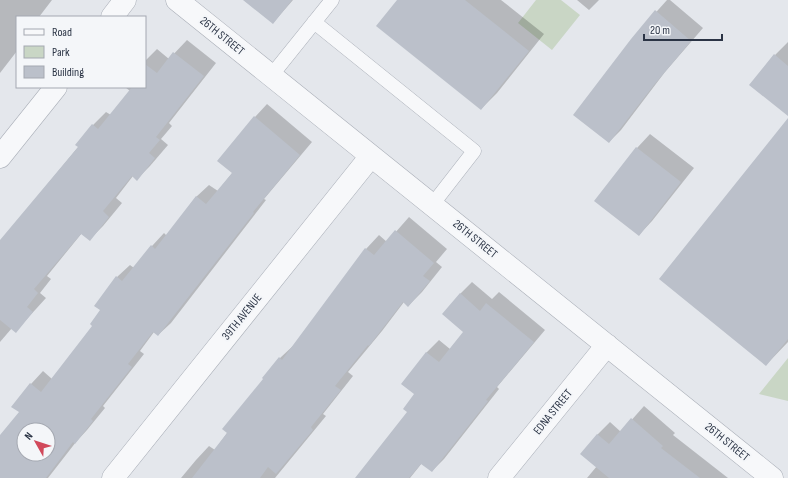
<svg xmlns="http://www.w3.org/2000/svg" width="788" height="478" font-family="'Sofia Sans Condensed',sans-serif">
<rect width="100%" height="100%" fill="#e4e7ec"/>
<path fill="#c9d6c5" d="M 536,0 L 561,0 L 580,15 L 552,50 L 518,23 Z
M 788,358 L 788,401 L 759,394 Z"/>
<path fill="#0003" fill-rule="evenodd" d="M 0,0 L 52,0 L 39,17 L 17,17 L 17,51 L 0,73 Z
M 244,0 L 293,0 L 273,23 Z
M 398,0 L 501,0 L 544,34 L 497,93 L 481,109 Z
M 577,0 L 599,0 L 589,10 Z
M 667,0 L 670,0 L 703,28 L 665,72 L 621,130 L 609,142 L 632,39 Z
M 187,40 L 216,63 L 169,123 L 172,126 L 161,139 L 168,145 L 150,166 L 137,179 L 133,176 L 116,198 L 122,203 L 103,226 L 90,239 L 82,233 L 47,276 L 51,279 L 40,293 L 46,298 L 16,331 L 12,328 L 0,342 L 0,242 L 79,146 L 93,125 L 106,112 L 111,115 L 130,91 L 125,87 L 145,87 L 145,61 L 157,49 L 169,59 Z
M 788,42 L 788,115 L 775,55 Z
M 267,104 L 312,142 L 264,199 L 266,200 L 171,323 L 158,335 L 154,332 L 140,351 L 144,354 L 103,406 L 105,408 L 87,430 L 76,442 L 48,478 L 0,478 L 0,438 L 20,412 L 31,384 L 43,371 L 52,379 L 94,326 L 101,310 L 95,306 L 117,277 L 130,265 L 134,268 L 152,246 L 164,233 L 167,236 L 196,197 L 209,185 L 218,191 L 233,172 L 255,117 ZM 24,430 L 48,430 L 48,454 L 24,454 Z
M 788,120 L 788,342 L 766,365 Z
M 650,134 L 694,168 L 652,221 L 639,235 L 637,148 Z
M 409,217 L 447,249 L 436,262 L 442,267 L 422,292 L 408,306 L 404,302 L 382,331 L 348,372 L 353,376 L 323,414 L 326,416 L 275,478 L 181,478 L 196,460 L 209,446 L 215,450 L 280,358 L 294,345 L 366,249 L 379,235 L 387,242 Z
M 472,282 L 492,299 L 499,292 L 545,330 L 497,387 L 499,389 L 444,459 L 432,471 L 422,463 L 410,478 L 356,478 L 408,412 L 416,394 L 402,384 L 427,352 L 439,340 L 450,349 L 464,332 L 460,294 Z
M 644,406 L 675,433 L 673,435 L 728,478 L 587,478 L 597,466 L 597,435 L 610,422 L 621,432 Z"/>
<path fill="#bbc0ca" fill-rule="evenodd" d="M 243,0 L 292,0 L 273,24 Z
M 397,0 L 465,0 L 529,51 L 481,110 L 376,26 Z
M 655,10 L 691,41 L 654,85 L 609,143 L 573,115 L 631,39 Z
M 173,52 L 204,76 L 156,137 L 160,140 L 149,153 L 155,158 L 137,181 L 132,176 L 103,211 L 109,217 L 90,241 L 81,234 L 34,289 L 38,293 L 27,307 L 33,312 L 16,333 L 0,320 L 0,240 L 78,147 L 75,145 L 92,124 L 98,129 L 132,87 L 145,87 L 145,64 L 157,73 Z
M 774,54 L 788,66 L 788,116 L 749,85 Z
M 254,116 L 300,155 L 253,212 L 254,213 L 158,336 L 153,332 L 128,364 L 132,367 L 91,419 L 93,421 L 75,444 L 73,442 L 46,478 L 0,478 L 0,435 L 19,412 L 11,407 L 30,383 L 41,392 L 92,326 L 90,324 L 100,310 L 94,306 L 116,276 L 122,281 L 151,245 L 155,249 L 196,196 L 206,204 L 232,173 L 217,161 ZM 24,430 L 48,430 L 48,454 L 24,454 Z
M 788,118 L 788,339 L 766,366 L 659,279 Z
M 636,147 L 681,182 L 639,236 L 594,201 Z
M 395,230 L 434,263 L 423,276 L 430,281 L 408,307 L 403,302 L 369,346 L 368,345 L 335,386 L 341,390 L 311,427 L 313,430 L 276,474 L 268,467 L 260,478 L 192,478 L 227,433 L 222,429 L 263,379 L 262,378 L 279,357 L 282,360 L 365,248 L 374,255 Z
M 460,293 L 480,311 L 486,303 L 534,342 L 486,400 L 488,401 L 432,472 L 421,464 L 409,478 L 355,478 L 407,412 L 403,409 L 414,394 L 401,384 L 426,352 L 439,362 L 463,332 L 442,314 Z
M 631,418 L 663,446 L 661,448 L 700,478 L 609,478 L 580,454 L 597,434 L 609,444 Z"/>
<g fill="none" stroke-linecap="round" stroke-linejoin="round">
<defs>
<path id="service" d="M 314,22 L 474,151 L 432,205
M 271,76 L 332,0"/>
<path id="minor" d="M 177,0 L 772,478
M 112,17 L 125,0
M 0,157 L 56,87
M 113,478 L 371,156
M 499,478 L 607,345"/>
</defs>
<use href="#service" stroke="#a9aeb7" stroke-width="15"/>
<use href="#minor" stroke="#a9aeb7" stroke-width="23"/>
<use href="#service" stroke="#f7f8fa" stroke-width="14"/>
<use href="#minor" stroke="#f7f8fa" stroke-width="22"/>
</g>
<g text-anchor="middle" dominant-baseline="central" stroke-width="4" stroke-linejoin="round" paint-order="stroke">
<g font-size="12" fill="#2b3445" stroke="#f4f6f9">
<text transform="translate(222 36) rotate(39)">26TH STREET</text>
<text transform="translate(475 239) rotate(39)">26TH STREET</text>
<text transform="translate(242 317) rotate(-51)">39TH AVENUE</text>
<text transform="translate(553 412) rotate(-51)">EDNA STREET</text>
<text transform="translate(727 442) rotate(39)">26TH STREET</text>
</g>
</g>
<rect x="16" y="16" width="130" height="72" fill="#f4f6f9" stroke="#a4a8b1"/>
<rect x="24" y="29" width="20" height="6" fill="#f7f8fa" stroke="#a4a8b1"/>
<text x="52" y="36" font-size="12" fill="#2b3445">Road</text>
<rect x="24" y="46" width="20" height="12" fill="#c9d6c5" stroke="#a4a8b1"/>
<text x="52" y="56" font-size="12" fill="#2b3445">Park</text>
<rect x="24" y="66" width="20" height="12" fill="#bbc0ca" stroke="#a4a8b1"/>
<text x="52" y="76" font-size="12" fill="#2b3445">Building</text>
<g transform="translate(36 442) rotate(309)"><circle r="19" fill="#f4f6f9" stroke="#a4a8b1"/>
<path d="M0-3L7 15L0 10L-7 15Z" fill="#d1495b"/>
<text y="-6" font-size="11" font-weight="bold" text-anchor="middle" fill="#2b3445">N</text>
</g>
<path d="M644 34v6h78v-6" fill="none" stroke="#2b3445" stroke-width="2"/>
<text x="650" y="34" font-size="12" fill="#2b3445" stroke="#f4f6f9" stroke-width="3" paint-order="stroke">20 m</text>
</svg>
